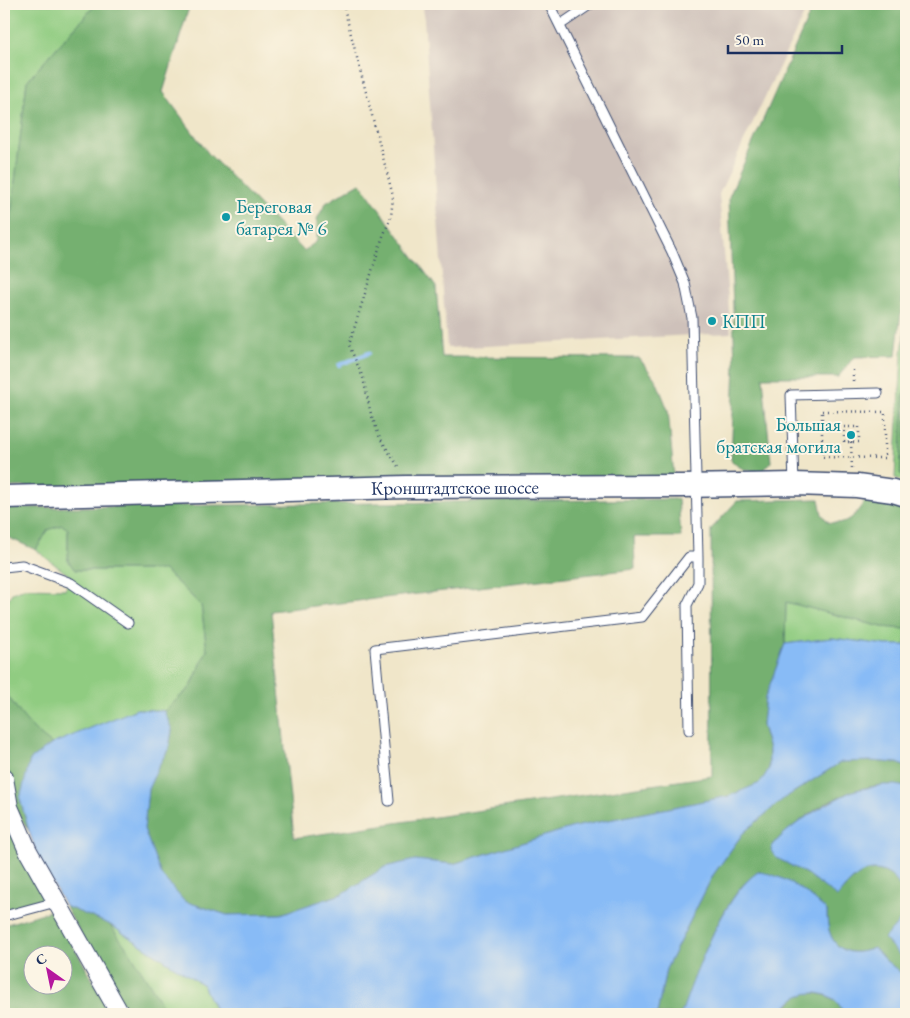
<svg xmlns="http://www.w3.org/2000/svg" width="910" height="1018" font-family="'EB Garamond',serif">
<rect width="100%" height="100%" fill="#fcf5e5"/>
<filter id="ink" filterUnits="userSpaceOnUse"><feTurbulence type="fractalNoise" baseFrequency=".02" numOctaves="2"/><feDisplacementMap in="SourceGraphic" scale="10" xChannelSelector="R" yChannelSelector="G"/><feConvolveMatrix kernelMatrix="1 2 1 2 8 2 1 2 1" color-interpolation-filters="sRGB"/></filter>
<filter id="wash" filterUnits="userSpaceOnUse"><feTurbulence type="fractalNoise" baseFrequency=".0096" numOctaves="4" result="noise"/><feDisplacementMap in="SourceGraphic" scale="20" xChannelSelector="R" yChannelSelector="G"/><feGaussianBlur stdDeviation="1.12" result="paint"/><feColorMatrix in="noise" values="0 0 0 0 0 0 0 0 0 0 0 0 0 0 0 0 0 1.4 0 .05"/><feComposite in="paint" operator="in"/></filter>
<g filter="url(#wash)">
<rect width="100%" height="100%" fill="#f0e6c9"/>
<path fill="#cec1ba" d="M 423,4 L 807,4 L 808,6 L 719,194 L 731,333 L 447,348 Z"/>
<path fill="#90cc81" stroke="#567e70" d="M 4,4 L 96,4 L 27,81 L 4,274 Z
M 906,319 L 906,481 L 895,478 L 902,354 Z
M 62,525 L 68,528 L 68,561 L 75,570 L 164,570 L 201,605 L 207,650 L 191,687 L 164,711 L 137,709 L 52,744 L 38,734 L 24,719 L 6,693 L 6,603 L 12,593 L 25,588 L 65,589 L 71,577 L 36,550 L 48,530 Z
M 786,602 L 882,627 L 906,629 L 906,645 L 886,645 L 832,638 L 785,644 Z
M 109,924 L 203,985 L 217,1014 L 168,1014 Z"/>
<path fill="#74b06f" stroke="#487066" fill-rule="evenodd" d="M 96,4 L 190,4 L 163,92 L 208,153 L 304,251 L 317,241 L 317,219 L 326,203 L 360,183 L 436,287 L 442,357 L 639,358 L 656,380 L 668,410 L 674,477 L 4,487 L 4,274 L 27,81 Z
M 814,4 L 906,4 L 906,266 L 896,356 L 854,357 L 838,377 L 763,377 L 771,462 L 763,471 C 749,472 741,470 731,460 L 735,364 L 729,197 Z
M 906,388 L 906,475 L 900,474 L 903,395 Z
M 678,499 L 681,537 L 634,537 L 635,569 L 271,611 L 294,838 L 712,776 L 711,529 L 737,501 L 819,499 L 822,514 L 828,522 C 849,526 854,516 865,501 L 906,508 L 906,629 L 882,627 L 786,602 L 785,644 L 765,698 L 762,725 L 769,750 L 769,769 L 761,783 L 729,796 L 574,827 L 453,864 L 415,860 L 385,867 L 342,894 L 281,914 L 227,915 L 183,901 L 161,875 L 144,829 L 148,789 L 159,765 L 169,748 L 172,730 L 164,711 L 191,687 L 207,650 L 201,605 L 164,570 L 75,570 L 68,561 L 68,529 L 62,525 L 48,530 L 36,550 L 7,537 L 4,533 L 4,510 L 6,508 Z
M 6,693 C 20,714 31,729 52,744 L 30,760 L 29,831 L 13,806 L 6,766 Z
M 872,761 L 898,763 L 906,767 L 906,787 C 858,776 806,812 773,844 L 777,858 L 807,874 L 837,896 C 846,887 854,875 867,871 C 891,864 910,892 903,913 C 900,923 891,931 885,938 L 899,955 L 906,961 L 906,977 L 885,960 L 874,948 C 843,961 826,943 827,911 C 808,893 784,875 758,872 C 752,877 745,882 740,888 C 713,923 696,973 681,1014 L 657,1014 L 666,969 L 713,875 L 743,833 L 783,799 L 841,762 Z
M 4,800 L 47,898 L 4,910 Z
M 65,906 L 109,924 L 130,952 L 168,1014 L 126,1014 Z
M 53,910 L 112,1014 L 4,1014 L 4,925 ZM 32,956 L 62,956 L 62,986 L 32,986 Z
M 807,993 C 823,993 839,997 843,1014 L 781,1014 L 796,997 Z"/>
<path fill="#88bbf6" stroke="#5275aa" d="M 832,638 L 886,645 L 906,645 L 906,767 L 898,763 L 872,761 L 841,762 L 783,799 L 743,833 L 713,875 L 666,969 L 657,1014 L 217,1014 L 203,985 L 109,924 L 65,906 L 37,854 L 29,831 L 20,799 L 30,760 L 52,744 L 137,709 L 164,711 L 172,730 L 169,748 L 159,765 L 148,789 L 144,829 L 161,875 L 184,901 L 227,915 L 281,914 L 342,894 L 385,867 L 415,860 L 453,864 L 574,827 L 729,796 L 760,783 L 769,769 L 769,749 L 762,725 L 765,698 L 785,644 Z
M 883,785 L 895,785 L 906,787 L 906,961 L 899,955 L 884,938 C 891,931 900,923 903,913 C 910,892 891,864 867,871 C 854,875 845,887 837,897 L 807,874 L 777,858 L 773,854 L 771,849 C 780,830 836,797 856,790 C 865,788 874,787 883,785 Z
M 758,872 C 784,874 809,894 827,911 C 826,943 843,961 874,948 L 885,960 L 906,977 L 906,1012 L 904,1014 L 843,1014 C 839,994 814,988 797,997 C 791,1000 785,1008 781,1014 L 681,1014 C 695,975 723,895 758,872 Z"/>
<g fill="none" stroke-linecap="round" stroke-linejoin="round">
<path stroke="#88bbf6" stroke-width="4.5" d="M 339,365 L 369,353"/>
</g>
</g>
<g filter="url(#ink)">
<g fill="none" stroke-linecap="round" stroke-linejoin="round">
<defs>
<path id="service" d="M 560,25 L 591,4
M 794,484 L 791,395 L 878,393
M 4,567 L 22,565 L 71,583 L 128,623
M 689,730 L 687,605 L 698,583 L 698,557
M 389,801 L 375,649 L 642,617 L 689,557 L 698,557 L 692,318 L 685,283 L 672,252 L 549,4
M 4,916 L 56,902"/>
<path id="minor" d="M 4,778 L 9,807 L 28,851 L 120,1014"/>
<g id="tertiary">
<path id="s1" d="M 4,497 L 406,487 L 681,486 L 794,484 L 857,486 L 893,491 L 906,495"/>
</g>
</defs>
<use href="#service" stroke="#3b4a6e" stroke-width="11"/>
<use href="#minor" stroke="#3b4a6e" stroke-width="20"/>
<use href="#tertiary" stroke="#3b4a6e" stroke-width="25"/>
<path stroke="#3b4a6e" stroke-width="2.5" stroke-dasharray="1 4" stroke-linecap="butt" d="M 343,4 L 393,196 L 391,217 L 382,239 L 349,345 L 363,378 L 371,414 L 380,438 L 399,468
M 853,370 L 853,382
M 822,411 L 885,412 L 885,458 L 822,457 Z
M 844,427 L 859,427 L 859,442 L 844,442 Z
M 851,442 L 852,469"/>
<use href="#service" stroke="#fff" stroke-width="9"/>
<use href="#minor" stroke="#fff" stroke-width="18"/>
<use href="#tertiary" stroke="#fff" stroke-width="22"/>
</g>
</g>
<g fill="#0f9aa8" stroke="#fcf5e5" stroke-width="2">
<circle cx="226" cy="217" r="5"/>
<circle cx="712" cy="321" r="5"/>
<circle cx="851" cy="435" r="5"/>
</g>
<g text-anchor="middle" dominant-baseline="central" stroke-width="4" stroke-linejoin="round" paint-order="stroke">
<g font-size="19" fill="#0d838f" stroke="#fcf5e5" text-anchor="start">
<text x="236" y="206">Береговая<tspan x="236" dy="22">батарея № 6</tspan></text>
<text x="722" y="321">КПП</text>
<text x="841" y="424" text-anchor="end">Большая<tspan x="841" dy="22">братская могила</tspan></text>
</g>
<g font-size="19" fill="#1b2f5e" stroke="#fcf5e5">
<text stroke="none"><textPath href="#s1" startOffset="451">Кронштадтское шоссе</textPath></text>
</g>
</g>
<rect width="910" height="1018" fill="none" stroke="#fcf5e5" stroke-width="20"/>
<g transform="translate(48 970) rotate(327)"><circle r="24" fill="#fcf5e5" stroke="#a2a6af"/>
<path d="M0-4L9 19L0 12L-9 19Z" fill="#b5179e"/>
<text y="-8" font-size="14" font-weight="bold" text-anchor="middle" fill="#1b2f5e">С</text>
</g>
<path d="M728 45v8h114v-8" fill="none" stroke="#1b2f5e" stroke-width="2.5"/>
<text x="735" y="45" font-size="15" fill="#1b2f5e" stroke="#fcf5e5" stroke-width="4" paint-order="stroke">50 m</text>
</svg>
